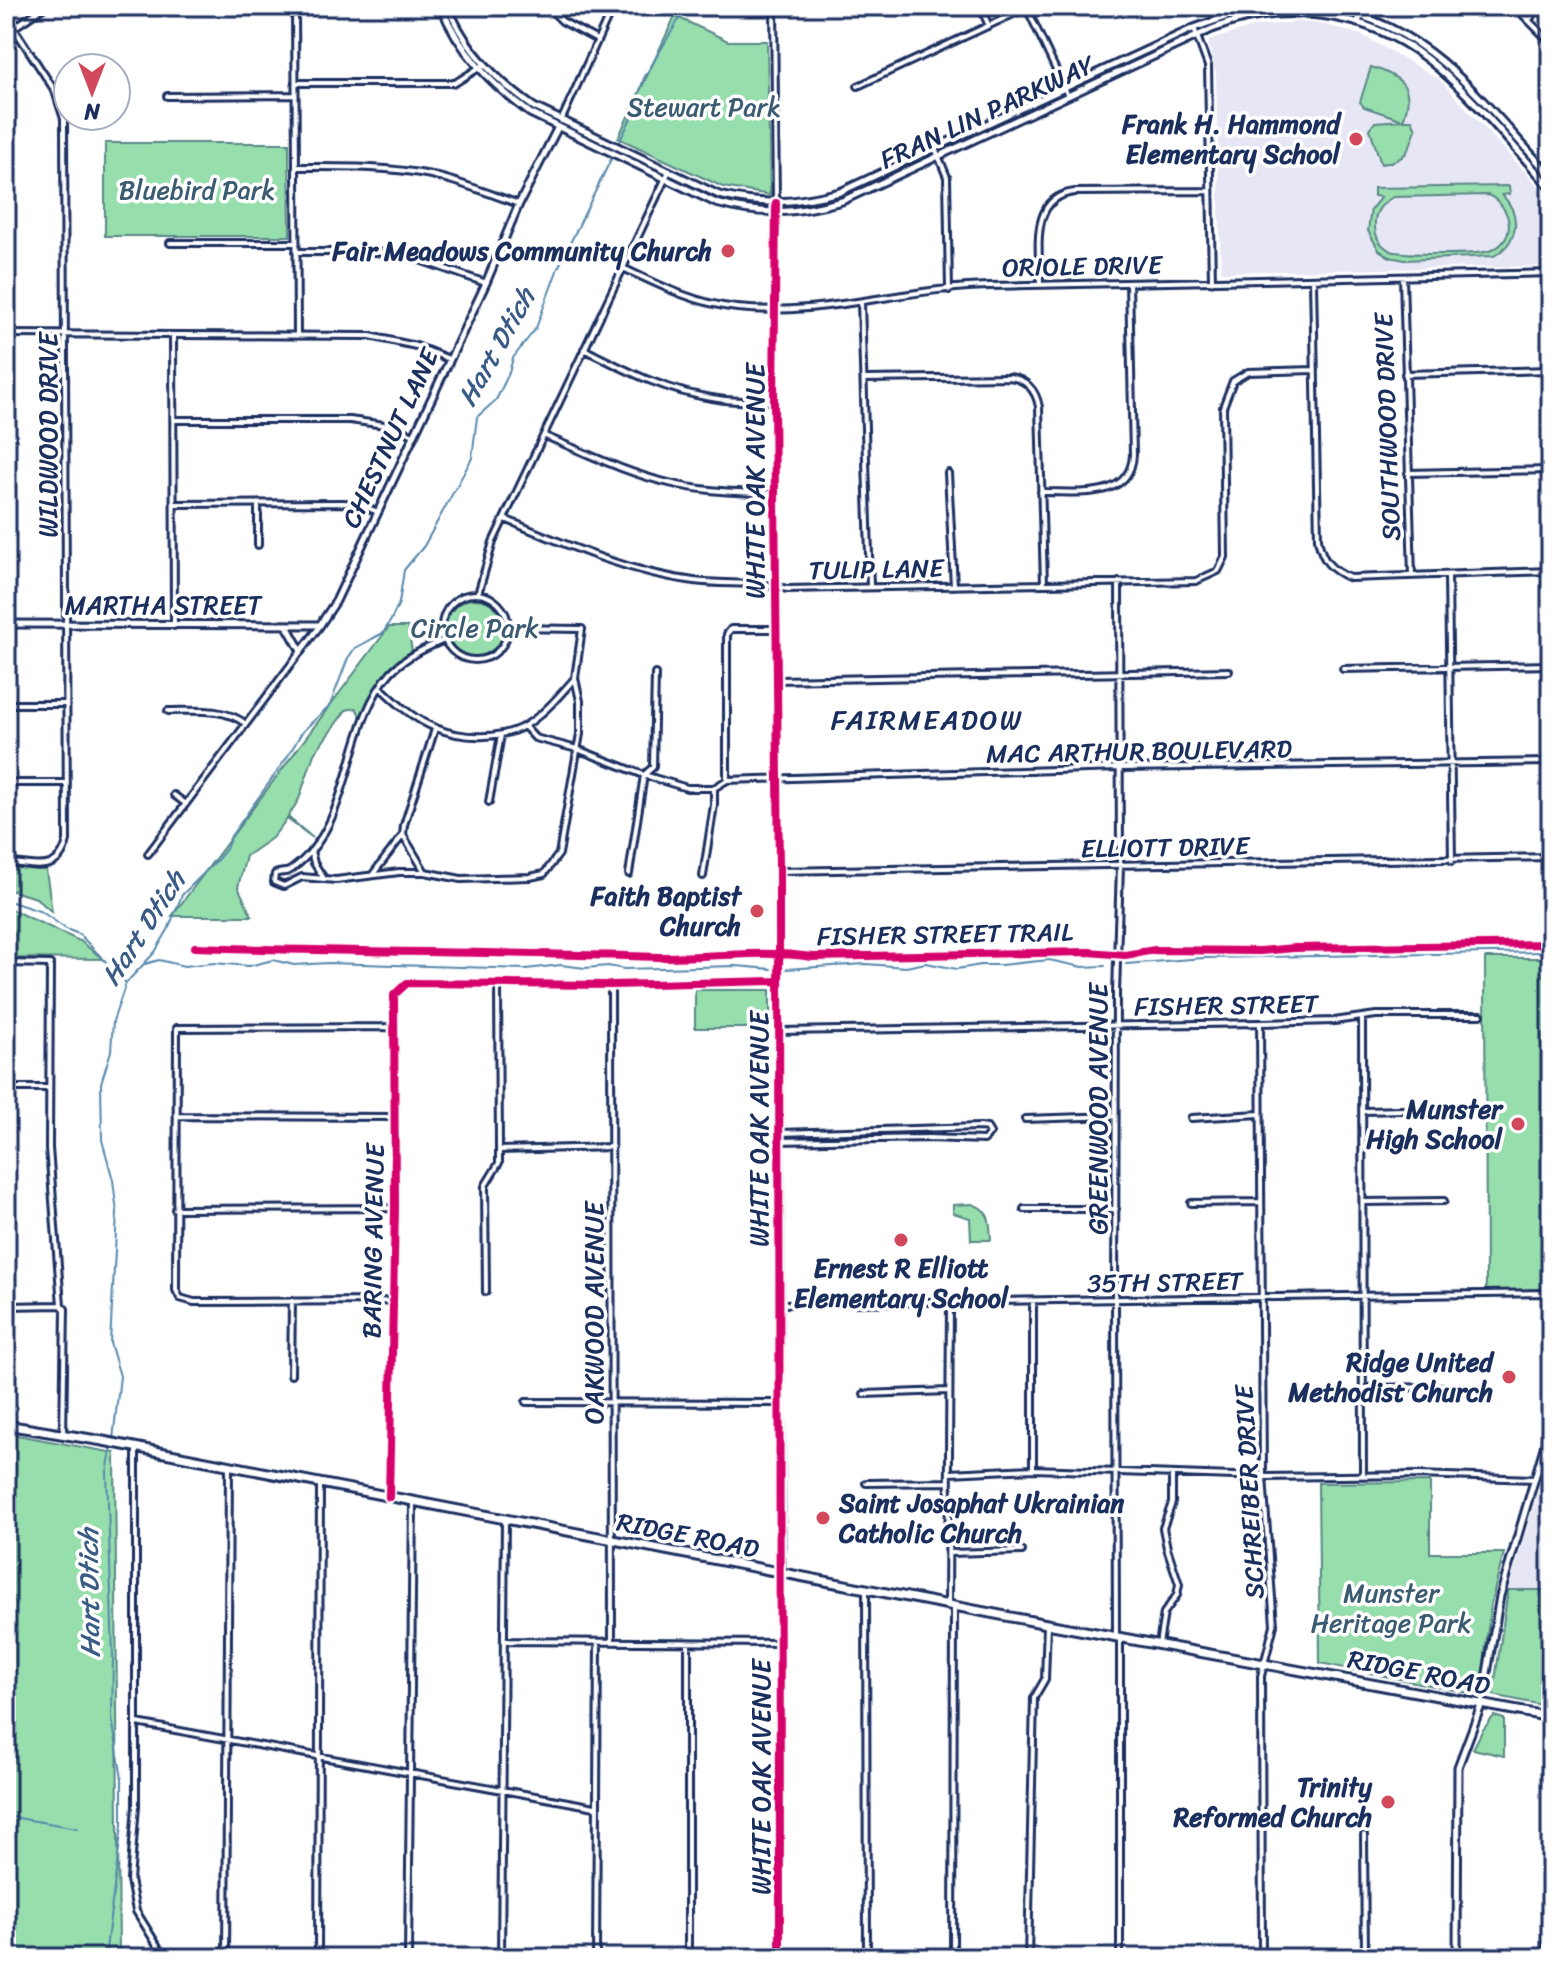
<svg xmlns="http://www.w3.org/2000/svg" width="1557" height="1964" font-family="Sriracha,sans-serif">
<rect width="100%" height="100%" fill="#fff"/>
<filter id="ink" filterUnits="userSpaceOnUse"><feTurbulence type="fractalNoise" baseFrequency=".0125" numOctaves="2"/><feDisplacementMap in="SourceGraphic" scale="16" xChannelSelector="R" yChannelSelector="G"/><feConvolveMatrix kernelMatrix="1 2 1 2 8 2 1 2 1" color-interpolation-filters="sRGB"/></filter>
<g filter="url(#ink)">
<path fill="#e7e6f4" d="M 1298,22 L 1322,24 L 1362,35 L 1439,79 L 1551,200 L 1551,266 L 1221,272 L 1216,76 L 1208,41 L 1256,26 Z
M 1551,1450 L 1551,1590 L 1508,1590 Z"/>
<path fill="#97dead" stroke="#598686" stroke-width="2" fill-rule="evenodd" d="M 675,16 L 728,41 L 767,41 L 770,195 L 723,187 L 618,138 Z
M 1371,67 C 1401,76 1416,87 1403,120 L 1412,120 L 1416,129 C 1409,151 1406,161 1381,164 L 1370,129 L 1375,122 L 1403,120 L 1364,107 L 1360,102 Z
M 105,143 L 289,143 L 290,236 L 105,236 Z
M 1509,186 L 1510,194 L 1502,195 C 1522,215 1519,241 1494,256 L 1405,260 L 1390,257 L 1379,250 L 1368,231 L 1371,209 L 1381,197 L 1374,196 L 1374,188 ZM 1488,195 C 1512,206 1519,241 1489,251 C 1478,255 1402,255 1391,251 C 1381,246 1375,237 1375,226 C 1374,212 1381,204 1393,197 Z
M446 628a29 29 0 1 1 58 0a29 29 0 1 1-58 0Z
M 389,627 L 408,627 L 412,651 C 387,671 373,688 362,719 L 356,708 L 346,710 L 314,754 L 299,799 L 288,817 L 313,838 L 287,819 L 272,838 L 246,856 L 238,887 L 252,916 L 172,916 Z
M 6,866 L 46,870 L 52,912 L 36,898 L 6,889 Z
M 6,907 L 80,941 L 103,959 L 6,958 Z
M 1485,958 L 1551,958 L 1551,1289 L 1486,1291 Z
M 695,990 L 770,990 L 770,1028 L 695,1028 Z
M 972,1204 C 991,1210 990,1223 991,1240 L 971,1240 L 970,1218 L 953,1213 L 953,1205 Z
M 6,1433 L 115,1453 L 119,1958 L 6,1958 Z
M 1430,1482 L 1430,1553 L 1504,1553 L 1491,1603 L 1481,1688 L 1473,1694 L 1320,1663 L 1318,1483 Z
M 1508,1590 L 1551,1590 L 1551,1707 L 1493,1695 Z
M 1494,1716 L 1504,1719 L 1504,1756 L 1473,1749 L 1482,1731 Z"/>
<g fill="none" stroke-linecap="round" stroke-linejoin="round">
<path stroke="#5788ac" stroke-width="2" d="M 6,900 L 42,912 L 66,929 L 79,934 L 126,983
M 145,964 L 159,960 L 184,966 L 214,963 L 249,966 L 273,960 L 294,965 L 328,963 L 526,969 L 561,965 L 585,968 L 608,966 L 624,969 L 736,966 L 771,969
M 1126,964 L 1204,958 L 1551,952
M 785,969 L 866,964 L 906,967 L 926,963 L 957,969 L 981,965 L 1001,965 L 1049,960 L 1082,967 L 1105,966
M 113,1440 L 120,1376 L 110,1343 L 117,1213 L 113,1180 L 102,1140 L 101,1083 L 111,1051 L 113,1021 L 126,983 L 155,952 L 168,930 L 182,895 L 217,860 L 226,849 L 231,836 L 288,756 L 302,732 L 330,705 L 348,658 L 355,648 L 383,633 L 391,620 L 399,603 L 404,570 L 424,546 L 472,458 L 477,417 L 496,400 L 509,373 L 513,358 L 536,328 L 558,268 L 631,118 L 644,78 L 682,14 L 682,6
M 6,1816 L 77,1828
M 101,1958 L 106,1949 L 122,1825 L 122,1779 L 112,1718 L 113,1656 L 107,1472 L 112,1446"/>
<defs>
<path id="minor" d="M 295,6 L 297,335
M 547,6 L 562,21 L 597,40
M 774,6 L 776,201
M 980,6 L 989,26
M 1514,6 L 1551,43
M 1027,8 L 1068,96
M 6,16 L 55,91 L 64,119 L 67,840 C 60,875 33,865 6,862
M 1529,20 L 1539,6
M 1194,28 L 1208,66 L 1212,282
M 6,33 L 46,6
M 296,83 L 455,83 L 482,66
M 858,86 L 1031,6
M 167,96 L 295,95
M 561,121 L 613,6
M 935,148 L 947,177 L 949,290
M 296,167 C 341,167 386,166 431,175 C 461,182 490,194 519,204
M 170,243 L 296,243
M 296,252 L 376,252 L 414,258 L 486,283
M 623,268 C 659,285 696,304 737,308 C 822,317 905,288 989,286 C 1176,281 1364,279 1551,273
M 1403,278 L 1412,576
M 1313,280 L 1318,539 C 1322,560 1330,570 1350,578 L 1551,571
M 1040,285 C 1040,251 1028,197 1075,192 L 1209,191
M 861,303 L 870,586
M 6,334 L 370,336 L 416,346 L 449,359
M 173,335 L 174,626
M 584,349 C 627,371 669,393 718,399 C 736,402 755,401 774,402
M 1405,374 L 1551,370
M 864,379 L 1009,377 C 1026,379 1036,390 1039,407 L 1044,584
M 175,420 L 350,420 L 391,426 L 414,435
M 545,436 C 586,453 626,473 669,483 C 704,492 740,492 776,494
M 948,473 L 954,586
M 1408,473 L 1551,470
M 1041,492 C 1075,491 1130,502 1133,455 L 1129,283
M 174,504 L 343,503 L 358,504 L 378,512
M 258,504 L 258,545
M 505,519 C 567,545 627,572 694,581 C 725,585 757,581 787,589 L 1196,581 L 1218,571 L 1225,557 L 1223,407 L 1233,381 L 1248,372 L 1315,370
M 1448,575 L 1452,861
M442 627a33 33 0 1 1 66 0a33 33 0 1 1-66 0Z
M 478,594 L 493,542 L 669,171
M 444,640 C 426,648 405,657 391,672 C 342,727 355,824 292,869 C 287,874 282,871 275,874 L 274,882 L 284,886 L 302,877 L 336,880 L 399,872 L 425,872 L 461,879 L 530,877 L 544,874 L 559,854 L 580,734 L 580,701 L 575,678 L 582,629 L 508,628
M 1343,669 L 1551,665
M 777,680 L 1229,671
M 381,688 C 397,703 414,720 436,728 C 462,739 501,740 526,725 C 545,713 560,695 575,678
M 6,704 L 66,704
M 168,711 C 194,711 224,707 246,724
M 524,726 L 535,738 L 577,749 L 644,775 L 687,788 L 714,788
M 727,780 L 1120,768 L 1551,762
M 6,783 L 67,783
M 174,795 L 186,804
M 489,802 L 501,735
M 311,851 L 314,863 L 323,877
M 148,854 L 320,626
M 779,871 L 1551,857
M 425,872 L 403,835 L 404,825 L 435,729
M 373,874 L 403,835
M 629,874 L 644,775 L 653,767 L 655,674
M 703,876 L 714,805 L 714,788 L 727,780 L 727,634 L 731,629 L 776,629
M 6,963 L 50,964 L 49,1148 L 61,1305 L 65,1309 L 63,1435
M 611,985 L 612,1642
M 1362,1019 L 1363,1476
M 1260,1023 L 1263,1477 L 1274,1625 L 1261,1676 L 1262,1958
M 780,1031 L 1260,1023 L 1334,1021 L 1376,1015 L 1481,1015
M 6,1088 L 49,1088
M 1363,1111 L 1444,1109
M 177,1116 L 394,1117
M 1191,1118 L 1260,1114
M 1025,1119 L 1115,1116
M 779,1133 L 980,1127 L 987,1128 L 990,1133 L 984,1140 L 929,1138 L 779,1141
M 499,1150 L 612,1147
M 1363,1202 L 1444,1201
M 1191,1203 L 1260,1202
M 175,1209 L 395,1208
M 1024,1209 L 1116,1209
M 486,1292 L 485,1186 L 499,1163 L 499,1150 L 498,984
M 393,1301 L 194,1302 L 180,1298 L 176,1290 L 177,1028 L 393,1027
M 1033,1301 L 1033,1469
M 780,1304 L 1551,1293
M 6,1306 L 61,1305
M 291,1375 L 292,1301
M 1364,1388 L 1442,1387
M 864,1394 L 949,1391
M 526,1402 L 780,1403
M 136,1448 L 136,1806 L 130,1880 L 136,1911 L 165,1958
M 949,1473 L 1033,1469 L 1263,1477 L 1418,1475 L 1534,1479
M 866,1483 L 949,1482
M 389,1495 L 395,1208 L 394,995 L 407,983 L 611,985 L 778,981
M 949,1553 L 1022,1551
M 866,1588 L 867,1958
M 948,1605 L 950,1302
M 1116,1637 L 1115,1301 L 1116,993 L 1120,866 L 1119,582
M 504,1641 L 781,1643
M 1159,1644 L 1164,1613 L 1177,1595 L 1179,1584 L 1167,1548 L 1163,1528 L 1172,1503 L 1172,1475
M 137,1723 L 595,1807
M 1364,1835 L 1365,1958
M 226,1958 L 229,1466
M 318,1958 L 320,1484
M 408,1958 L 413,1502
M 501,1958 L 505,1520
M 596,1958 L 598,1642
M 688,1958 L 688,1643
M 780,1958 L 781,1573
M 953,1958 L 954,1606
M 1028,1958 L 1034,1698 L 1045,1679 L 1047,1624
M 1120,1958 L 1120,1637
M 1546,1958 L 1549,1717"/>
<path id="tertiary" d="M 441,6 C 459,52 491,84 530,113 L 716,203 C 763,216 795,214 842,201 L 1212,29 C 1284,1 1366,11 1427,59 C 1472,94 1512,146 1551,188
M 448,6 C 464,49 497,81 534,107 L 719,195 C 764,206 796,203 840,192 L 1194,28 L 1234,14 L 1276,6
M 1314,6 C 1425,17 1480,100 1551,176
M 1357,23 L 1366,6
M 776,203 L 774,402 L 779,871 L 781,1573
M 6,624 L 320,625 L 336,601 L 486,283 L 519,204 L 558,127
M 287,626 L 301,651
M 1457,1958 L 1458,1767 L 1482,1703 L 1500,1596 L 1551,1424"/>
<path id="primary" d="M 6,1425 L 103,1441 L 1047,1624 L 1551,1717"/>
</defs>
<use href="#minor" stroke="#1b2f5e" stroke-width="10"/>
<use href="#tertiary" stroke="#1b2f5e" stroke-width="11"/>
<use href="#primary" stroke="#1b2f5e" stroke-width="13"/>
<use href="#minor" stroke="#fff" stroke-width="4"/>
<use href="#tertiary" stroke="#fff" stroke-width="5"/>
<use href="#primary" stroke="#fff" stroke-width="7"/>
<defs>
<path id="cycleway" d="M 776,203 L 774,402 L 779,871 L 780,1958
M 195,947 C 350,952 505,952 659,957 C 711,958 761,949 812,957 L 1089,952 L 1125,955 L 1155,950 L 1260,951 L 1294,948 L 1551,944
M 389,1497 L 395,1208 L 394,995 L 407,983 L 611,985 L 778,981"/>
</defs>
<use href="#cycleway" stroke="#fff" stroke-width="13"/>
<use href="#cycleway" stroke="#d6006c" stroke-width="8"/>
</g>
</g>
<g fill="#d1495b" stroke="#fff" stroke-width="3">
<circle cx="1356" cy="139" r="8"/>
<circle cx="728" cy="251" r="8"/>
<circle cx="757" cy="911" r="8"/>
<circle cx="1518" cy="1124" r="8"/>
<circle cx="901" cy="1240" r="8"/>
<circle cx="1509" cy="1377" r="8"/>
<circle cx="823" cy="1518" r="8"/>
<circle cx="1388" cy="1802" r="8"/>
</g>
<g text-anchor="middle" dominant-baseline="central" stroke-width="7" stroke-linejoin="round" paint-order="stroke">
<g font-size="26" fill="#3a5b72" stroke="#fff">
<text x="704" y="107">Stewart Park</text>
<text x="197" y="190">Bluebird Park</text>
<text x="475" y="628">Circle Park</text>
<text x="1391" y="1593">Munster<tspan x="1391" dy="30">Heritage Park</tspan></text>
</g>
<g font-size="26" fill="#1b2f5e" stroke="#fff">
<text transform="translate(987 112) rotate(-25)">FRAN LIN PARKWAY</text>
<text transform="translate(1082 266) rotate(-1)">ORIOLE DRIVE</text>
<text transform="translate(1387 427) rotate(-92)">SOUTHWOOD DRIVE</text>
<text transform="translate(48 435) rotate(-90)">WILDWOOD DRIVE</text>
<text transform="translate(390 438) rotate(-65)">CHESTNUT LANE</text>
<text transform="translate(755 481) rotate(-90)">WHITE OAK AVENUE</text>
<text transform="translate(876 569) rotate(-1)">TULIP LANE</text>
<text x="163" y="605">MARTHA STREET</text>
<text transform="translate(1139 751) rotate(-1)">MAC ARTHUR BOULEVARD</text>
<text transform="translate(1165 847) rotate(-1)">ELLIOTT DRIVE</text>
<text transform="translate(945 934) rotate(-1)">FISHER STREET TRAIL</text>
<text transform="translate(1226 1005) rotate(-1)">FISHER STREET</text>
<text transform="translate(1098 1109) rotate(-90)">GREENWOOD AVENUE</text>
<text transform="translate(759 1129) rotate(-90)">WHITE OAK AVENUE</text>
<text transform="translate(373 1241) rotate(-89)">BARING AVENUE</text>
<text transform="translate(1165 1282) rotate(-1)">35TH STREET</text>
<text transform="translate(594 1313) rotate(-90)">OAKWOOD AVENUE</text>
<text transform="translate(1249 1492) rotate(-93)">SCHREIBER DRIVE</text>
<text transform="translate(688 1535) rotate(11)">RIDGE ROAD</text>
<text transform="translate(1419 1672) rotate(11)">RIDGE ROAD</text>
<text transform="translate(761 1777) rotate(-90)">WHITE OAK AVENUE</text>
</g>
<g font-size="26" font-weight="bold" fill="#1b2f5e" stroke="#fff" text-anchor="end">
<text x="1340" y="124">Frank H. Hammond<tspan x="1340" dy="30">Elementary School</tspan></text>
<text x="712" y="251">Fair Meadows Community Church</text>
<text x="741" y="896">Faith Baptist<tspan x="741" dy="30">Church</tspan></text>
<text x="1502" y="1109">Munster<tspan x="1502" dy="30">High School</tspan></text>
<text x="901" y="1268" text-anchor="middle">Ernest R Elliott<tspan x="901" dy="30">Elementary School</tspan></text>
<text x="1493" y="1362">Ridge United<tspan x="1493" dy="30">Methodist Church</tspan></text>
<text x="839" y="1503" text-anchor="start">Saint Josaphat Ukrainian<tspan x="839" dy="30">Catholic Church</tspan></text>
<text x="1372" y="1787">Trinity<tspan x="1372" dy="30">Reformed Church</tspan></text>
</g>
<g font-size="28" font-style="italic" fill="#395b85" stroke="#fff">
<text transform="translate(496 347) rotate(-61)">Hart Dtich</text>
<text transform="translate(143 928) rotate(-57)">Hart Dtich</text>
<text transform="translate(89 1593) rotate(-91)">Hart Dtich</text>
</g>
<g font-size="28" letter-spacing="2" fill="#1b2f5e" stroke="#fff">
<text x="927" y="719">FAIRMEADOW</text>
</g>
</g>
<rect width="1557" height="1964" fill="none" stroke="#fff" stroke-width="32"/>
<rect x="16" y="16" width="1525" height="1932" fill="none" stroke="#1b2f5e" stroke-width="3" filter="url(#ink)"/>
<g transform="translate(92 92) rotate(180)"><circle r="38" fill="#ffffff" stroke="#a4acbf" stroke-width="2"/>
<path d="M0-6L14 30L0 20L-14 30Z" fill="#d1495b"/>
<text y="-12" font-size="22" font-weight="bold" text-anchor="middle" fill="#1b2f5e">N</text>
</g>
</svg>
